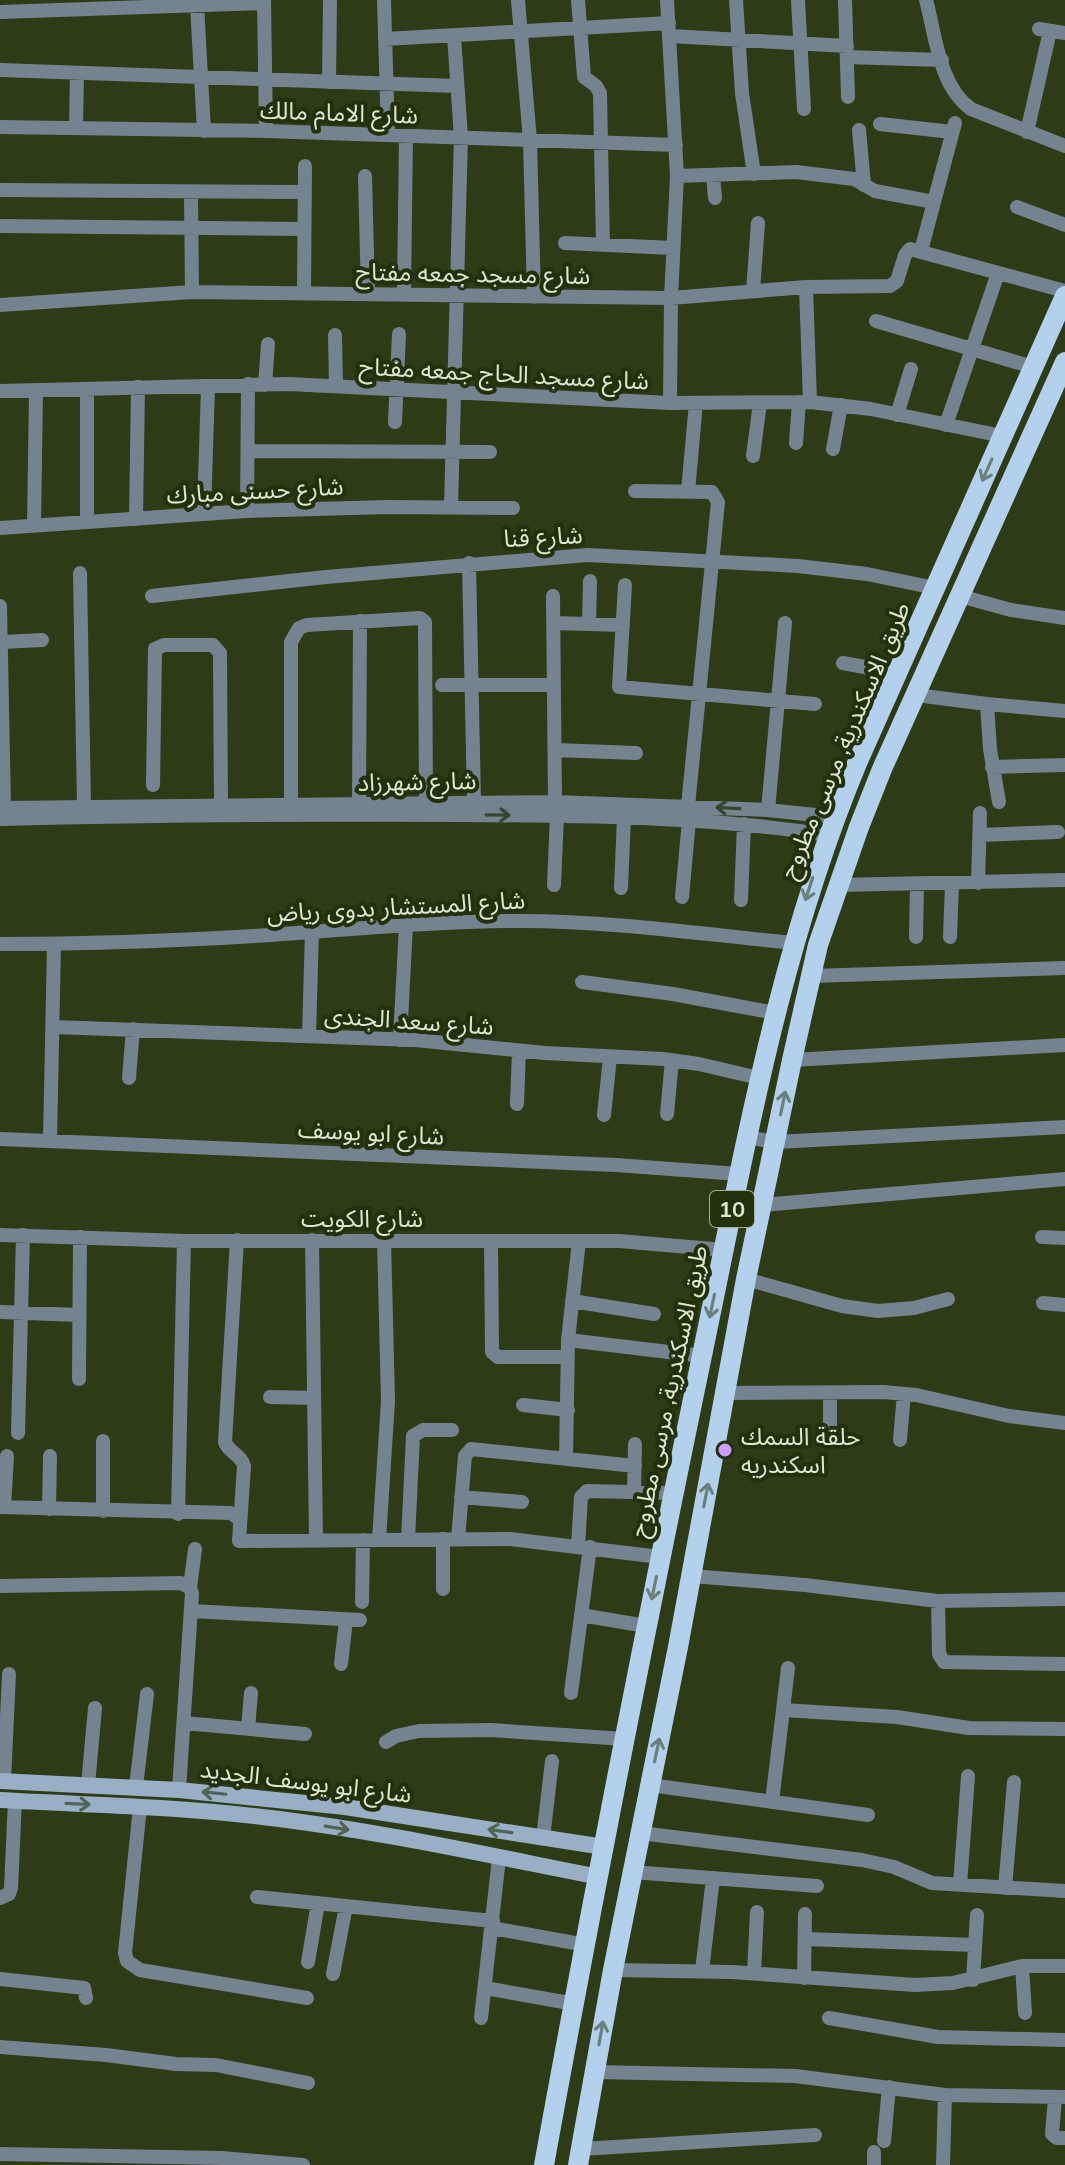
<svg xmlns="http://www.w3.org/2000/svg" width="1065" height="2165" font-family="Mulish,'Noto Sans Arabic',sans-serif">
<rect width="100%" height="100%" fill="#2d3b16"/>
<g fill="none" stroke-linecap="round" stroke-linejoin="round">
<path stroke="#758391" stroke-width="14" d="M 264,0 L 266,131
M 384,0 L 388,135
M 518,0 L 530,140 L 534,297
M 578,0 L 584,77 L 596,86 L 600,93 L 603,245
M 667,0 L 677,176 L 671,298 L 670,403
M 736,0 L 742,93 L 754,174
M 798,0 L 804,109
M 845,0 L 848,97
M 926,0 C 936,37 939,86 971,109 L 1065,146
M 197,5 L 204,131
M 0,12 L 264,3
M 1039,29 L 1065,33
M 670,36 L 847,46
M 385,39 L 669,23
M 847,57 L 942,60
M 0,70 L 457,86
M 329,82 L 330,0
M 880,124 L 952,132
M 0,127 L 266,131 L 676,145
M 76,128 L 77,73
M 859,130 L 864,185
M 1027,132 L 1050,31
M 713,175 L 715,198
M 365,176 L 368,293
M 677,176 L 796,172 L 854,179 L 875,191 L 934,202
M 0,190 L 305,192
M 191,193 L 192,292
M 1017,207 L 1065,225
M 0,226 L 304,229
M 565,243 L 673,248
M 921,251 L 955,123
M 806,287 L 810,402
M 753,291 L 758,223
M 304,292 L 305,166
M 404,293 L 406,136
M 0,305 L 192,292 L 671,298 L 806,287 L 890,286 L 897,281 L 905,255 L 910,249 L 1065,291
M 876,321 L 1033,367
M 335,335 L 336,386
M 265,385 L 268,344
M 87,389 L 87,522
M 0,391 L 288,384 L 670,403 L 810,402 L 871,409 L 1002,436
M 897,415 L 911,369
M 395,422 L 399,334
M 946,425 L 998,273
M 796,443 L 799,402
M 833,449 L 841,405
M 248,451 L 490,452
M 753,456 L 760,403
M 635,491 L 712,492 L 718,502 L 688,806
M 688,491 L 696,403
M 451,507 L 461,137 L 454,36
M 247,511 L 248,384
M 204,513 L 208,386
M 136,519 L 138,387
M 34,526 L 36,391
M 0,528 L 247,511 L 387,507 L 513,508
M 469,563 L 474,802
M 80,573 L 84,807
M 625,585 L 619,687 L 815,704
M 152,596 L 326,577 L 588,555 L 798,566 L 867,574 L 935,588
M 553,596 L 555,802
M 960,596 L 1011,610 L 1065,618
M 0,606 L 4,808
M 553,623 L 623,625
M 589,624 L 590,581
M 2,642 L 42,640
M 843,663 L 897,673
M 442,685 L 554,685
M 916,695 L 987,704 L 1065,711
M 987,704 L 990,749 L 999,802
M 555,750 L 636,753
M 992,767 L 1065,765
M 153,785 L 155,649 L 164,645 L 213,645 L 220,653 L 221,805
M 359,803 L 360,621
M 291,804 L 291,642 L 299,628 L 307,625 L 420,618 L 425,622 L 426,802
M 0,808 L 555,802 L 768,810 L 834,817
M 768,810 L 785,623
M 0,819 C 155,815 311,814 466,815 C 587,816 708,816 827,835
M 980,835 L 1058,832
M 978,883 L 980,813
M 554,885 L 557,816
M 838,885 L 1065,880
M 621,888 L 624,817
M 682,897 L 689,820
M 741,900 L 744,824
M 916,937 L 917,885
M 950,937 L 952,884
M 0,944 C 85,944 170,941 255,936 C 343,930 432,921 521,921 C 612,921 702,934 793,943
M 810,976 L 1065,968
M 582,982 L 673,994 L 775,1013
M 53,1027 L 415,1040 L 545,1053 L 663,1059 L 699,1064 L 759,1078
M 309,1036 L 312,931
M 400,1040 L 406,925
M 792,1060 L 1065,1045
M 129,1078 L 133,1029
M 517,1104 L 519,1051
M 667,1114 L 672,1060
M 604,1115 L 610,1057
M 747,1137 L 775,1142 L 1065,1127
M 0,1139 L 616,1165 L 739,1174
M 50,1141 L 54,944
M 762,1205 L 1065,1179
M 0,1235 L 184,1241 L 619,1241 L 724,1250
M 1042,1237 L 1065,1238
M 237,1240 L 225,1442 C 229,1453 241,1454 244,1466 L 239,1541 L 510,1539 L 660,1557
M 312,1240 L 316,1540
M 491,1241 L 492,1352 L 498,1357 L 567,1357
M 746,1279 L 842,1306 L 878,1311 L 914,1308 L 948,1299
M 572,1301 L 654,1314
M 1043,1303 L 1065,1305
M 0,1312 L 79,1315
M 568,1340 L 702,1356
M 79,1379 L 80,1237
M 725,1393 L 884,1392 L 916,1395 L 1009,1416 L 1065,1423
M 270,1397 L 314,1398
M 523,1405 L 568,1410
M 18,1433 L 23,1235
M 830,1439 L 830,1393
M 900,1440 L 904,1394
M 566,1459 L 568,1340 L 579,1241
M 634,1493 L 635,1444
M 461,1497 L 522,1502
M 0,1507 L 231,1513 L 239,1519
M 4,1507 L 7,1456
M 49,1509 L 50,1456
M 103,1511 L 103,1441
M 178,1514 L 184,1241
M 408,1539 L 413,1436 L 423,1430 L 452,1430
M 443,1539 L 443,1589
M 458,1539 L 465,1456 L 471,1449 L 635,1466
M 379,1540 L 388,1401 L 384,1240
M 578,1546 L 581,1497 L 587,1491 L 674,1493
M 691,1576 L 805,1585 L 938,1601 L 1065,1599
M 0,1586 L 181,1583 L 190,1588
M 938,1601 L 939,1654 L 944,1662 L 1065,1664
M 362,1602 L 363,1540
M 191,1611 L 360,1620
M 581,1615 L 646,1626
M 341,1664 L 346,1620
M 571,1693 L 590,1547
M 783,1710 L 897,1717 L 969,1728 L 1065,1729
M 184,1723 L 305,1734
M 248,1729 L 251,1693
M 386,1742 L 396,1736 L 419,1731 L 490,1730 L 625,1739
M 4,1781 L 9,1674
M 88,1785 L 95,1708
M 650,1785 L 868,1815
M 136,1787 L 147,1694
M 179,1790 L 192,1593 L 190,1588 L 195,1549
M 772,1802 L 788,1668
M 140,1807 L 125,1953 L 127,1961 L 140,1970 L 307,1998
M 640,1833 L 862,1860 L 894,1867 L 932,1883 L 1065,1891
M 543,1838 L 552,1761
M 632,1872 L 817,1886
M 960,1885 L 968,1776
M 1005,1888 L 1014,1782
M 257,1897 L 493,1921
M 0,1898 L 9,1894 L 11,1888 L 15,1800
M 492,1928 L 586,1945
M 805,1939 L 975,1945
M 308,1962 L 318,1903
M 1022,1966 L 1025,2013
M 613,1970 L 732,1972 L 915,1985 L 953,1983 L 1022,1966 L 1065,1966
M 702,1971 L 713,1878
M 754,1973 L 757,1912
M 333,1974 L 346,1906
M 804,1978 L 805,1914
M 0,1979 L 84,1988 L 86,1998
M 973,1980 L 977,1915
M 485,1988 L 575,2004
M 481,2018 L 499,1858
M 829,2018 L 938,2037 L 1065,2040
M 0,2047 L 106,2055 L 176,2064 L 216,2065 L 308,2083
M 595,2072 L 795,2076 L 945,2095 L 1065,2097
M 1055,2098 L 1052,2134 L 1057,2138 L 1065,2138
M 884,2141 L 889,2087
M 581,2149 L 815,2135
M 0,2154 L 222,2158 L 303,2165
M 874,2165 L 874,2152
M 943,2165 L 945,2095"/>
<path stroke="#98afc5" stroke-width="16" d="M 0,1781 L 179,1790 L 345,1807 L 604,1847
M 0,1800 C 87,1805 175,1806 262,1817 C 375,1830 487,1855 599,1877"/>
<path stroke="#b3d1ed" stroke-width="20" d="M 544,2165 C 594,1890 648,1615 705,1341 C 746,1144 780,947 858,761 L 1065,296
M 578,2165 L 613,1970 L 678,1647 L 746,1279 L 792,1060 L 818,945 L 859,827 L 882,769 L 1065,362"/>
</g>
<defs><path id="oneway-shaft" d="M-6 0H5M1.5-3L5.5 0L1.5 3" fill="none" stroke-width="1.6" stroke-linecap="round" stroke-linejoin="round" transform="scale(2)"/></defs>
<g stroke="#6b807c">
<use href="#oneway-shaft" transform="translate(987 470) rotate(114)"/>
<use href="#oneway-shaft" transform="translate(809 889) rotate(108)"/>
<use href="#oneway-shaft" transform="translate(783 1103) rotate(-78)"/>
<use href="#oneway-shaft" transform="translate(712 1306) rotate(102)"/>
<use href="#oneway-shaft" transform="translate(706 1495) rotate(-79)"/>
<use href="#oneway-shaft" transform="translate(654 1588) rotate(102)"/>
<use href="#oneway-shaft" transform="translate(657 1750) rotate(-78)"/>
<use href="#oneway-shaft" transform="translate(601 2033) rotate(-80)"/>
</g>
<g stroke="#38452d">
<use href="#oneway-shaft" transform="translate(728 808) rotate(-177)"/>
<use href="#oneway-shaft" transform="translate(498 815) rotate(1)"/>
</g>
<g stroke="#526356">
<use href="#oneway-shaft" transform="translate(214 1793) rotate(-174)"/>
<use href="#oneway-shaft" transform="translate(78 1804) rotate(3)"/>
<use href="#oneway-shaft" transform="translate(337 1828) rotate(9)"/>
<use href="#oneway-shaft" transform="translate(500 1831) rotate(-172)"/>
</g>
<circle fill="#cf9dff" stroke="#23300c" stroke-width="3" cx="725" cy="1450" r="8"/>
<g text-anchor="middle" dominant-baseline="central" stroke-width="8" stroke-linejoin="round" paint-order="stroke">
<rect fill="#23300c" stroke="#a4af96" stroke-width="2" x="710" y="1191" width="44" height="36" rx="6"/>
<g font-size="22" font-weight="bold" fill="#dce6d1">
<text x="732" y="1209">10</text>
</g>
<g font-size="24" fill="#dce6d1" stroke="#23300c">
<text transform="translate(339 112) rotate(2)">شارع الامام مالك</text>
<text transform="translate(473 273) rotate(1)">شارع مسجد جمعه مفتاح</text>
<text transform="translate(504 373) rotate(3)">شارع مسجد الحاج جمعه مفتاح</text>
<text transform="translate(255 490) rotate(-3)">شارع حسنى مبارك</text>
<text transform="translate(543 536) rotate(-3)">شارع قنا</text>
<text transform="translate(844 740) rotate(-67)">طريق الاسكندرية, مرسى مطروح</text>
<text transform="translate(417 781) rotate(-1)">شارع شهرزاد</text>
<text transform="translate(396 906) rotate(-3)">شارع المستشار بدوى رياض</text>
<text transform="translate(409 1020) rotate(4)">شارع سعد الجندى</text>
<text transform="translate(371 1132) rotate(3)">شارع ابو يوسف</text>
<text x="362" y="1218">شارع الكويت</text>
<text transform="translate(668 1391) rotate(-78)">طريق الاسكندرية, مرسى مطروح</text>
<text transform="translate(306 1781) rotate(7)">شارع ابو يوسف الجديد</text>
</g>
<g font-size="24" fill="#dce6d1" stroke="#23300c" text-anchor="start">
<text x="741" y="1436">حلقة السمك<tspan x="741" dy="28">اسكندريه</tspan></text>
</g>
</g>
</svg>
